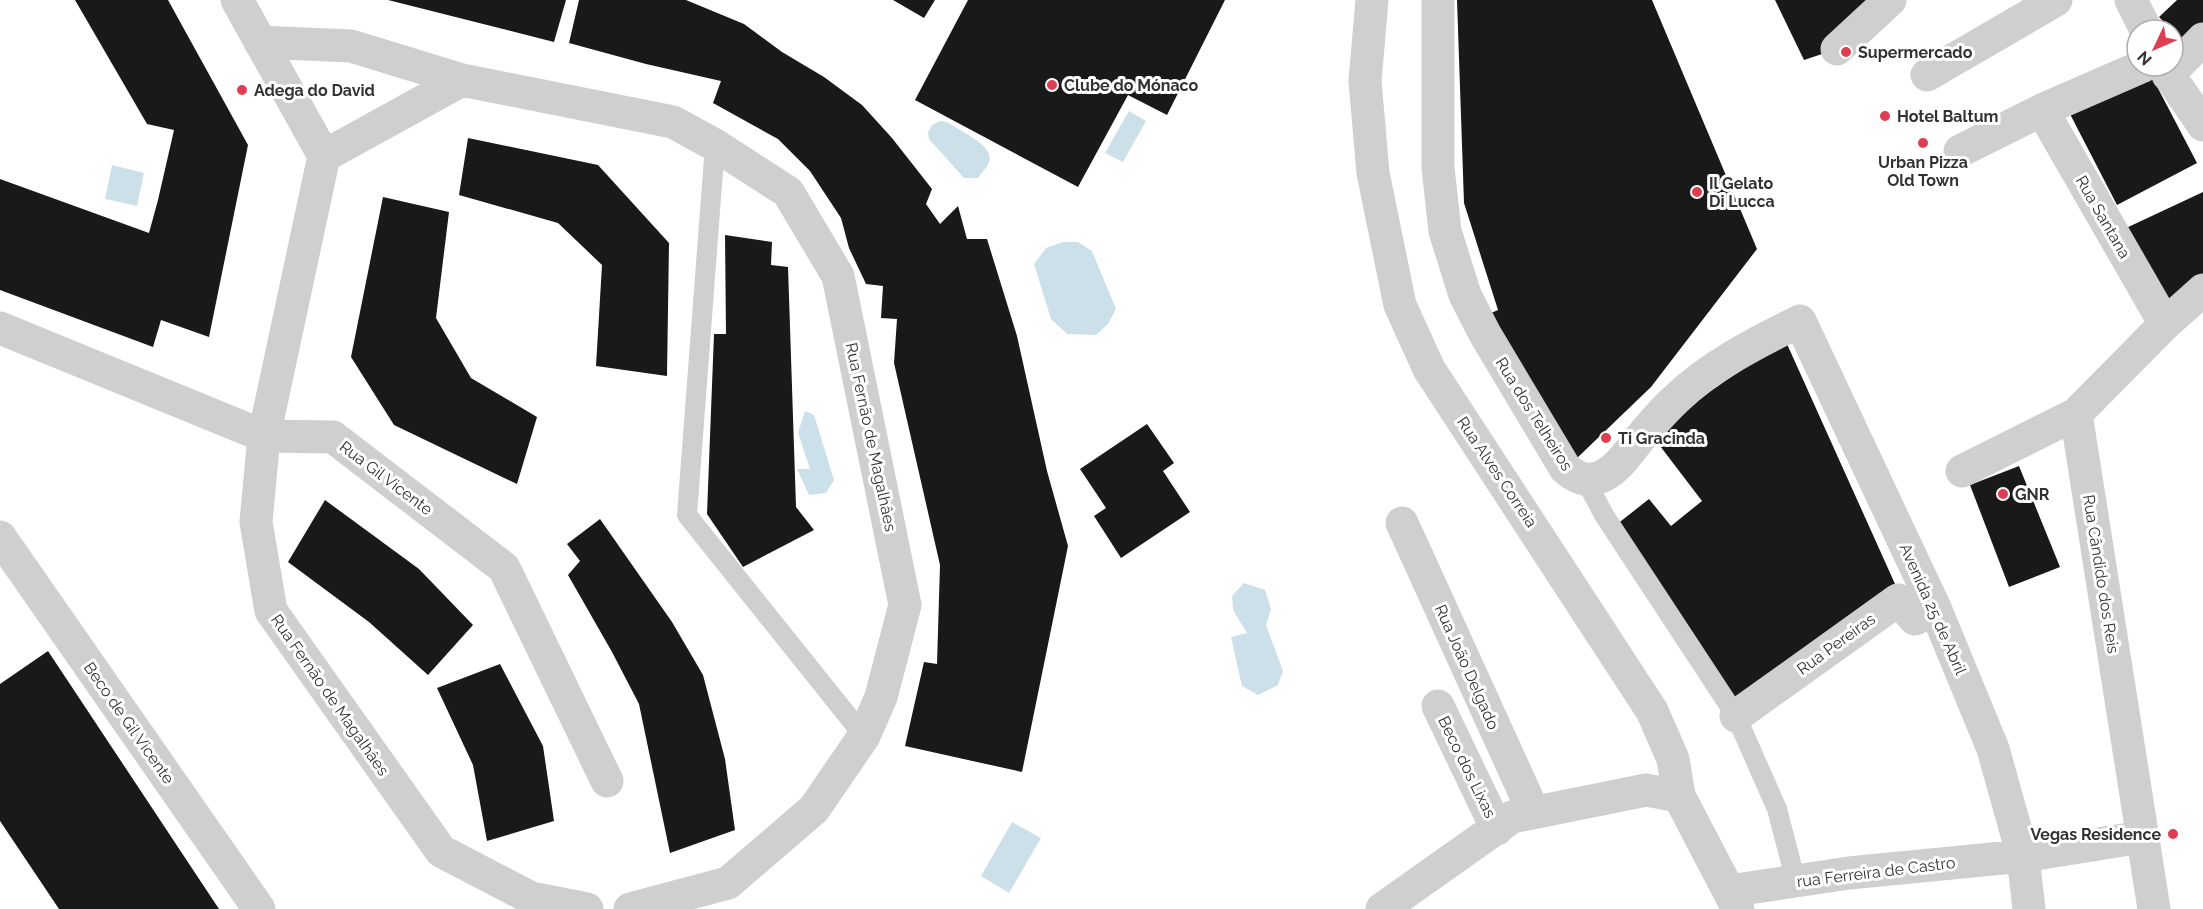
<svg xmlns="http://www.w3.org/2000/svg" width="2203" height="909" font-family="Raleway,sans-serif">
<rect width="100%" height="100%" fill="#fff"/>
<path fill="#cce0ea" d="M 1129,111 L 1146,121 L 1123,162 L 1105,153 Z
M 940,121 L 947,122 C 958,130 996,146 989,162 C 987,168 981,173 978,178 L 964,178 L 929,139 L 928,132 L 932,125 Z
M 112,165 L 144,173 L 137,206 L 105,199 Z
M 1063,242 L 1078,242 L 1092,251 L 1116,309 L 1108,324 L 1096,335 L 1067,334 L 1051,319 L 1034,264 L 1046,248 Z
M 805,411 L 814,415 L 834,480 L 826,493 L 809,495 L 797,469 L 810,469 L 798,433 Z
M 1244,583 L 1265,590 L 1271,609 L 1266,625 L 1283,671 L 1278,685 L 1258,695 L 1242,686 L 1231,637 L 1247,633 L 1233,610 L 1232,596 Z
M 1012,822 L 1041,838 L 1009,893 L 981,876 Z"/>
<path fill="#191919" d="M 75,0 L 168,0 L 248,145 L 209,337 L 161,320 L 153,347 L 0,290 L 0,179 L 149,233 L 158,200 L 174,130 L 147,124 Z
M 388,0 L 566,0 L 554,42 Z
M 579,0 L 686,0 L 744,24 L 782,52 L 824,77 L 862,105 L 892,138 L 932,189 L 926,204 L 940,224 L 958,206 L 967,239 L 987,239 L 1017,336 L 1047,471 L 1068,546 L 1022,772 L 905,746 L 924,662 L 937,664 L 940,565 L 894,363 L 897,319 L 881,318 L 883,286 L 866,284 L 849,248 L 841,218 L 810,171 L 778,139 L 713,103 L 721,81 L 646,64 L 569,43 Z
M 893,0 L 935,0 L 924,18 Z
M 968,0 L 1225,0 L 1167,115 L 1128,95 L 1078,187 L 915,100 Z
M 1457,0 L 1652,0 L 1757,249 L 1651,387 L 1575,460 L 1491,313 L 1498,310 L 1464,203 Z
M 1775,0 L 1890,0 L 1837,49 L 1804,60 Z
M 2177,0 L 2203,0 L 2203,30 L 2187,46 L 2159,17 Z
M 2150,73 L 2197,163 L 2117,205 L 2070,114 Z
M 468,138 L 598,165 L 669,243 L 667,376 L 596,366 L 602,265 L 558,223 L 459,195 Z
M 2203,192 L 2203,279 L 2168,306 L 2124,229 Z
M 383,197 L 449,212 L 436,318 L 471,378 L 537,417 L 517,484 L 394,425 L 351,357 Z
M 725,235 L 772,242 L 771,265 L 788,267 L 796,507 L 814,530 L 743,567 L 707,514 L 714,334 L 726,334 Z
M 1787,344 L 1900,595 L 1739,710 L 1616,525 L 1649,499 L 1671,526 L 1702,501 L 1657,442 L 1671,424 L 1699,399 L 1751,363 Z
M 1147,424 L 1174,463 L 1163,471 L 1190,512 L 1121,558 L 1094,516 L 1106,508 L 1080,469 Z
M 2019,466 L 2060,567 L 2009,587 L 1970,485 Z
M 325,500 L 419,569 L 473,625 L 428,675 L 369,622 L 288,562 Z
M 600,519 L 672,622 L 703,675 L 725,759 L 735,830 L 670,853 L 639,704 L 612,652 L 568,575 L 580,561 L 567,544 Z
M 48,651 L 219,909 L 59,909 L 0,821 L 0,684 Z
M 500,664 L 543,746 L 554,821 L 487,841 L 473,765 L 437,688 Z"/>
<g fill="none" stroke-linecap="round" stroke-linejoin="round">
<path stroke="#cfcfcf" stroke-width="20" d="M 715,145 L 687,515 L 864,736
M 1585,479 L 1604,515 L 1736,716 L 1777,809 L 1796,882"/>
<path stroke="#cfcfcf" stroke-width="33" d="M 237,0 L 324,156 L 264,436 L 256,522 L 271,611 L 441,851 L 531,898 L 587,909
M 1372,0 L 1365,81 L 1373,173 L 1400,305 L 1429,369 L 1652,711 L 1673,759 L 1679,796 L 1738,909
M 1438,0 L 1438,168 L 1445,231 L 1465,295 L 1485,334 L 1565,468 C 1576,478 1588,483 1603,476 C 1620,467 1629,451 1641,437 C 1652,424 1663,411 1675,400 C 1710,366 1757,342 1800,321 L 1935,608 L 1993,749 L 2023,856 L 2029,909
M 2131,0 L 2146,30
M 260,42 L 351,46 L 462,80 L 673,122 L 715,145 L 788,192 L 838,276 L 905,605 L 881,697 L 864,736 L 814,809 L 728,883 L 630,909
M 1837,49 L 1890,0
M 2163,66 L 2203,125
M 1927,75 L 2056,0
M 2168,75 L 2203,39
M 2042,110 L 2165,324
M 1960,151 L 2042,110 L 2143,66
M 324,156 L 462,80
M 0,328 L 264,436 L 333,437 L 504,568 L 607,781
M 1962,471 L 2076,414
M 1402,523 L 1533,811
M 0,537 L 259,909
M 1438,706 L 1497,829
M 1736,716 L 1898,600 L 1915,619 L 1935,608
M 1729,891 L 1849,873 L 2023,856 L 2142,837
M 1382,909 L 1512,817 L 1646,790 L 1679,796
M 2154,909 L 2076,414 L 2165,324 L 2203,290"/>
</g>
<g fill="#de3e52" stroke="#fff" stroke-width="2">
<circle cx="1846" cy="52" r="6"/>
<circle cx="1052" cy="85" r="6"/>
<circle cx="242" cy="90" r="6"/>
<circle cx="1885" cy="116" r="6"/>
<circle cx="1923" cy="143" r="6"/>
<circle cx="1697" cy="192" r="6"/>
<circle cx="1606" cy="438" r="6"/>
<circle cx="2003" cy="494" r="6"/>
<circle cx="2173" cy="834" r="6"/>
</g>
<g text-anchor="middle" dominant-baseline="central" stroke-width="6" stroke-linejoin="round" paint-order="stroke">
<g font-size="16" font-weight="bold" fill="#323232" stroke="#fff" text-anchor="start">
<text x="1858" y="52">Supermercado</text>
<text x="1064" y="85">Clube do Mónaco</text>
<text x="254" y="90">Adega do David</text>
<text x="1897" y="116">Hotel Baltum</text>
<text x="1923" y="162" text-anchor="middle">Urban Pizza<tspan x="1923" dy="18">Old Town</tspan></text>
<text x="1709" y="183">Il Gelato<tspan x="1709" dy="18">Di Lucca</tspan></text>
<text x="1618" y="438">Ti Gracinda</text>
<text x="2015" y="494">GNR</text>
<text x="2161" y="834" text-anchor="end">Vegas Residence</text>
</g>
<g font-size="16" fill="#323232" stroke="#fff">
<text transform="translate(2103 217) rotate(60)">Rua Santana</text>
<text transform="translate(1534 414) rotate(58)">Rua dos Telheiros</text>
<text transform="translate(871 437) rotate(78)">Rua Fernão de Magalhâes</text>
<text transform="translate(1497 472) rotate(56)">Rua Alves Correia</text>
<text transform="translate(386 478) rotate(37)">Rua Gil Vicente</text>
<text transform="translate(2101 574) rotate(81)">Rua Cândido dos Reis</text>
<text transform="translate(1933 609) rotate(66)">Avenida 25 de Abril</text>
<text transform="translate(1836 644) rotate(-36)">Rua Pereiras</text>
<text transform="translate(1467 667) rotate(66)">Rua João Delgado</text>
<text transform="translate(330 695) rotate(55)">Rua Fernão de Magalhâes</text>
<text transform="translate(129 723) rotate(55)">Beco de Gil Vicente</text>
<text transform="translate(1467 767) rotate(64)">Beco dos Lixas</text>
<text transform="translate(1876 872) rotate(-7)">rua Ferreira de Castro</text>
</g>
</g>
<g transform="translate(2155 48) rotate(226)"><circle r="28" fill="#ffffff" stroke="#adadad" stroke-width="1.5"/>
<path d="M0-4.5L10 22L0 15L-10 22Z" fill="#de3e52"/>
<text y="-9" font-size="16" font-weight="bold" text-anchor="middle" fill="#323232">N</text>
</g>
</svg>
